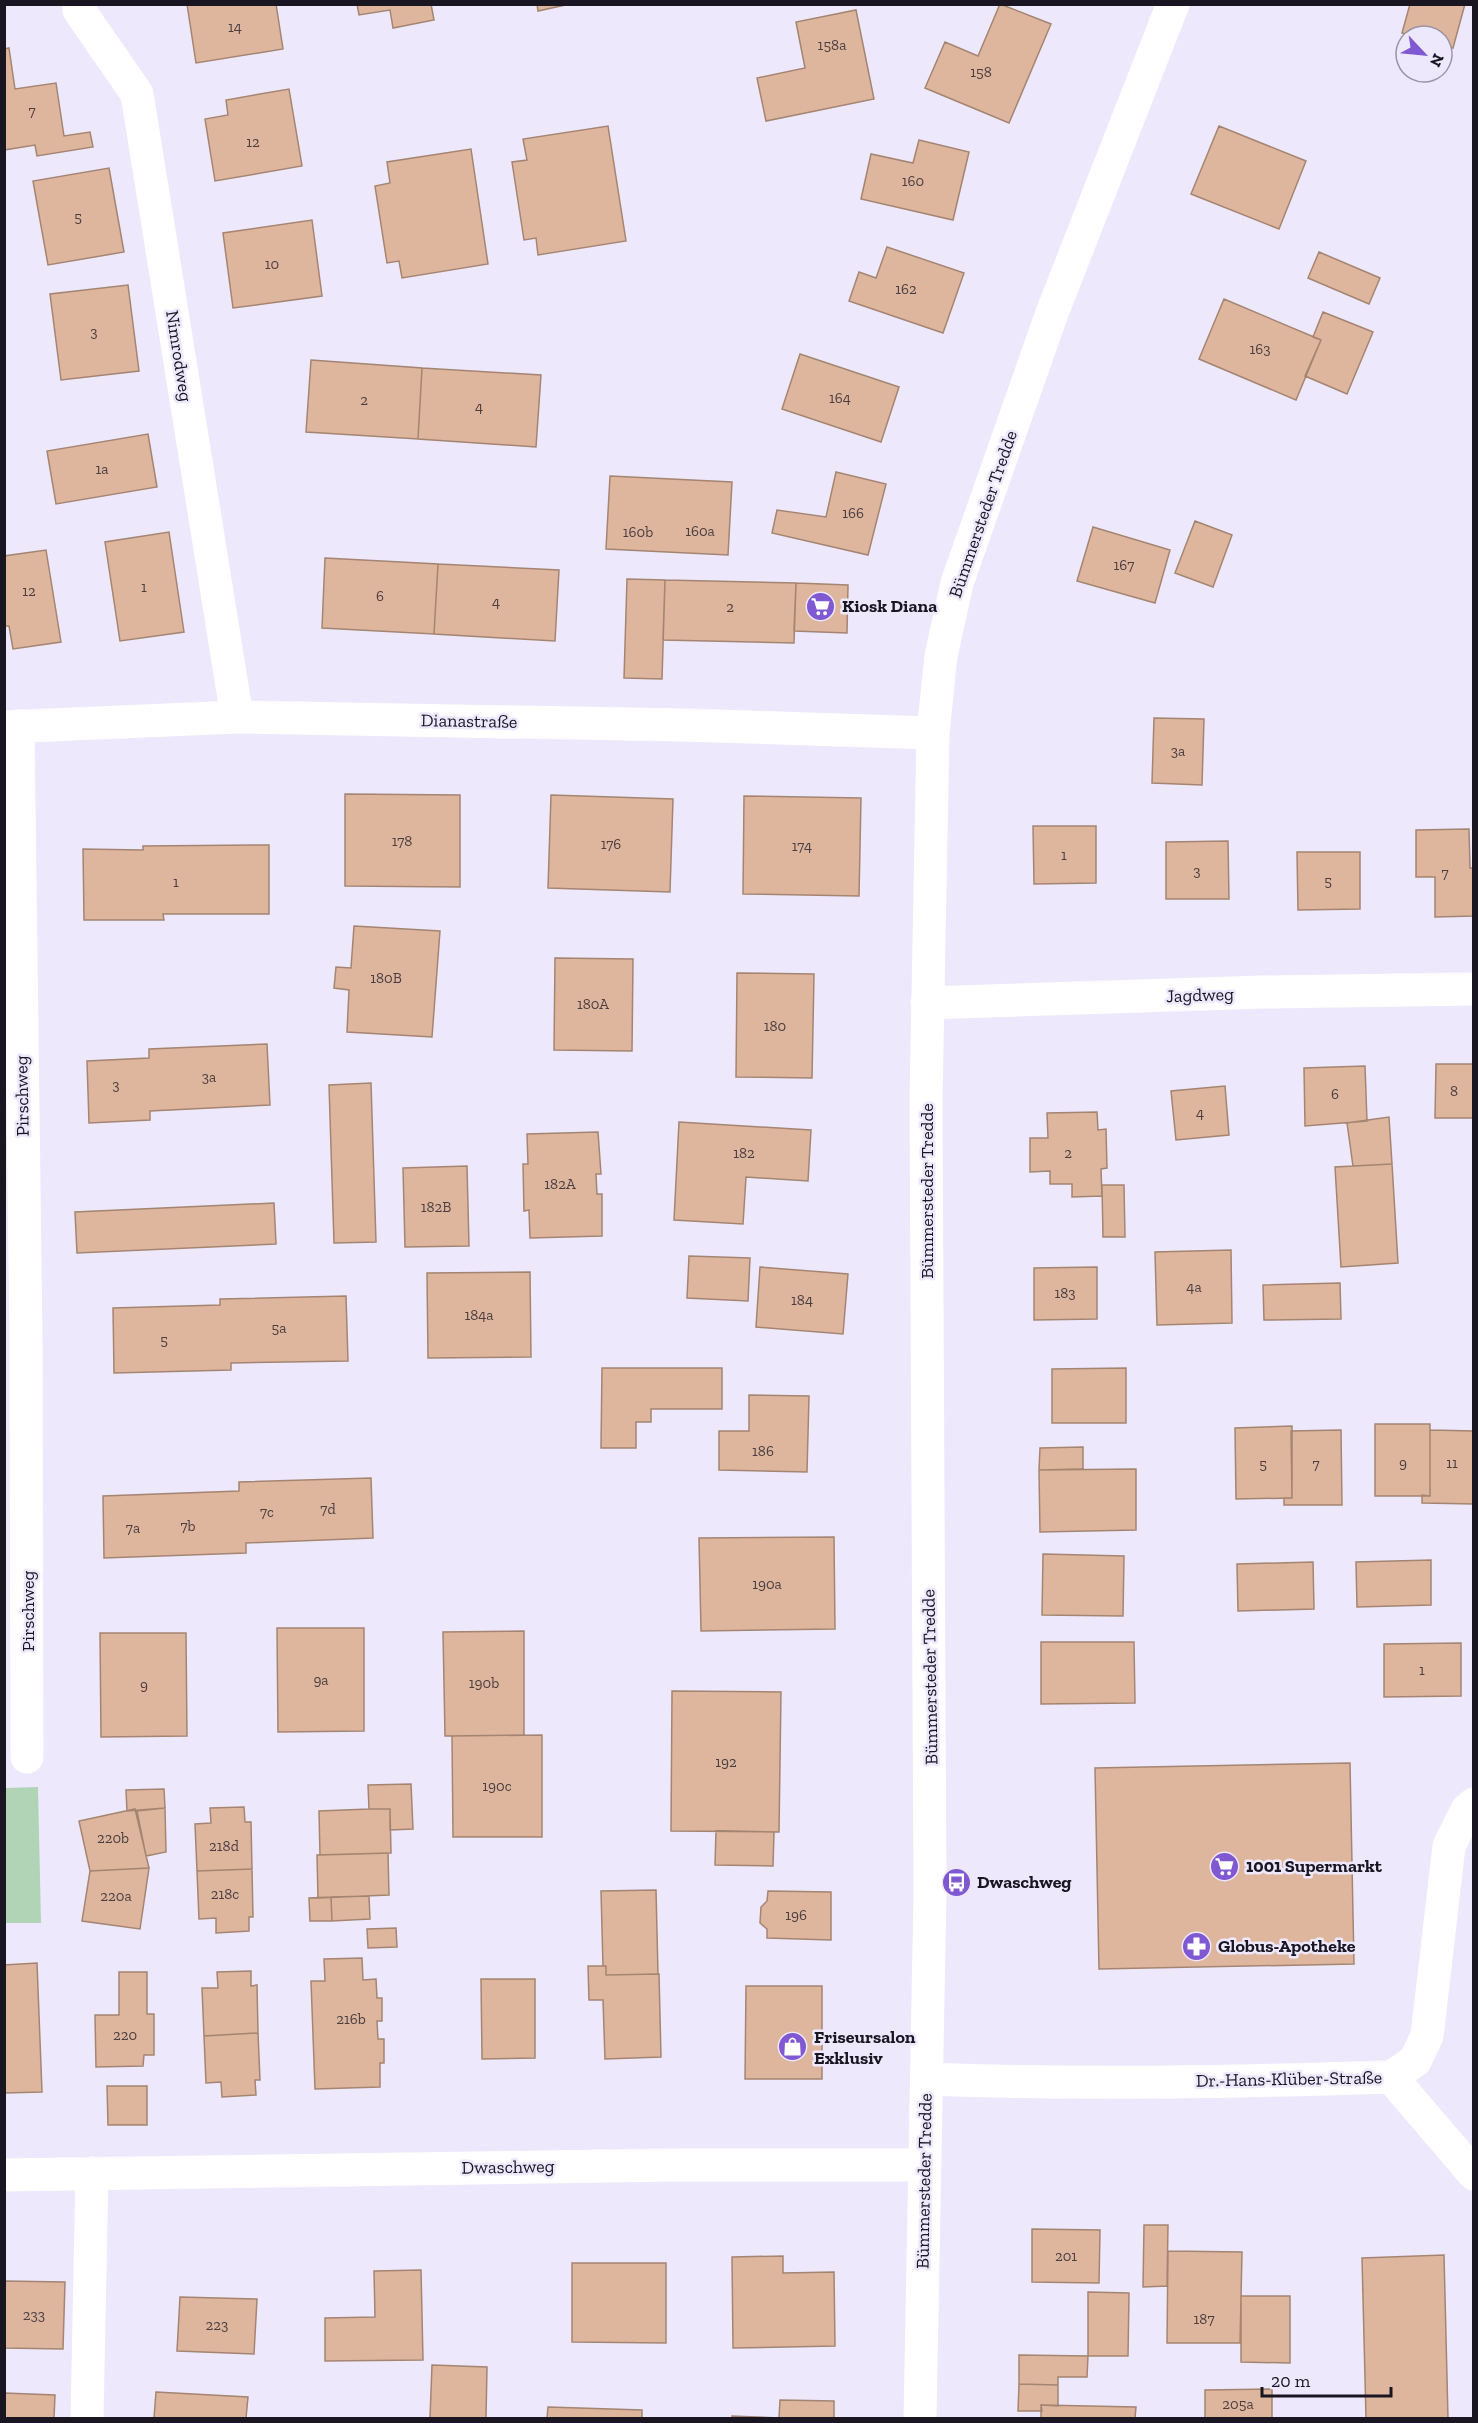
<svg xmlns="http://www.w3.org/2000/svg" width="1478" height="2423" font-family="'Zilla Slab',serif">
<rect width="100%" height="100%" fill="#eee8fd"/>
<path fill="#b1d4b6" d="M 38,1787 L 41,1923 L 5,1923 L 5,1788 Z"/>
<path fill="#deb69e" stroke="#a48571" stroke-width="1.5" d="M 187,4 L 276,4 L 283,49 L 196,63 Z
M 357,4 L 431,4 L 434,20 L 393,28 L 390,10 L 359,15 Z
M 537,4 L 570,4 L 538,11 Z
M 1000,4 L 1051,24 L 1009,123 L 925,88 L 945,42 L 978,56 Z
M 1410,4 L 1465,4 L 1453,48 L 1442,45 L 1442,36 L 1412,36 L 1402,33 Z
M 856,10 L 874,99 L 766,121 L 757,78 L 805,68 L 796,22 Z
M 9,48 L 15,89 L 56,83 L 64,136 L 90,132 L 93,147 L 37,156 L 35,145 L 4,150 L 4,49 Z
M 289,89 L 302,166 L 215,181 L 205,119 L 228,115 L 226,100 Z
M 608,126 L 626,241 L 538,255 L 536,238 L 524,240 L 512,162 L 527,160 L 523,139 Z
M 1219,126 L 1306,161 L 1279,229 L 1191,194 Z
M 919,140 L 969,152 L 953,220 L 861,199 L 871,154 L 913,163 Z
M 471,149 L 488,264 L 402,278 L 399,261 L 387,263 L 375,186 L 390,183 L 387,162 Z
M 109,168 L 124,252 L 48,265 L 33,181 Z
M 312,220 L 322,296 L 233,308 L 223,233 Z
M 887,247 L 964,273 L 943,333 L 849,301 L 859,272 L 876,278 Z
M 1319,252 L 1380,278 L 1369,304 L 1308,278 Z
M 128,285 L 139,371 L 61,380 L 50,294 Z
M 1224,299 L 1321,340 L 1296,400 L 1199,359 Z
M 1323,312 L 1373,332 L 1347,394 L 1305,376 L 1321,340 L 1313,337 Z
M 800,354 L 899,387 L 881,442 L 782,409 Z
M 311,360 L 422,368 L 418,439 L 306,432 Z
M 422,368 L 541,375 L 536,447 L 418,439 Z
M 148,434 L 157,487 L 56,504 L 47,451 Z
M 836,472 L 886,484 L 868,555 L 772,533 L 777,510 L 826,517 Z
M 610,476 L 732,482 L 728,555 L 606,549 Z
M 1195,521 L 1232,535 L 1213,587 L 1175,573 Z
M 1093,527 L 1170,550 L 1155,603 L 1077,581 Z
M 169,532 L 184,632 L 120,641 L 105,542 Z
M 46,550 L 61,642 L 13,649 L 9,626 L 4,626 L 4,556 Z
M 325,558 L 438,564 L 434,634 L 322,628 Z
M 438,564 L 559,570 L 555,641 L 434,634 Z
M 627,579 L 665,580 L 662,679 L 624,678 Z
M 665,580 L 796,583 L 794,643 L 663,640 Z
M 796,583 L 848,585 L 847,633 L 794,631 Z
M 1154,718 L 1204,719 L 1202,785 L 1152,783 Z
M 345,794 L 460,795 L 460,887 L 345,886 Z
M 551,795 L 673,799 L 670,892 L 548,888 Z
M 744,796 L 861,798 L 859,896 L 743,894 Z
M 1033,826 L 1096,826 L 1096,883 L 1034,884 Z
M 1469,829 L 1470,868 L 1474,868 L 1474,916 L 1435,917 L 1435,877 L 1416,877 L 1416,830 Z
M 1228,841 L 1229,899 L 1166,899 L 1166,842 Z
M 269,845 L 269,914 L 163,914 L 164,920 L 84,920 L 83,849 L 143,850 L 143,846 Z
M 1297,852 L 1360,852 L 1360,909 L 1298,910 Z
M 354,926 L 440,931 L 432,1037 L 347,1032 L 349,990 L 334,988 L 336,967 L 351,968 Z
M 555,958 L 633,959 L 632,1051 L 554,1050 Z
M 737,973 L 814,974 L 812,1078 L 736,1077 Z
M 267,1044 L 270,1105 L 150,1111 L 150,1120 L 89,1123 L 87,1061 L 149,1058 L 149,1049 Z
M 1436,1064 L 1474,1064 L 1474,1118 L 1435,1118 Z
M 1365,1066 L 1367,1121 L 1305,1126 L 1304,1068 Z
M 371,1083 L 376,1242 L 334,1243 L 329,1085 Z
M 1225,1086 L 1229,1135 L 1176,1140 L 1171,1091 Z
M 1097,1112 L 1098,1130 L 1106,1129 L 1107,1168 L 1101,1169 L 1102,1196 L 1072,1197 L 1072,1184 L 1050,1184 L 1050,1171 L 1030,1172 L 1030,1138 L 1048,1138 L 1047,1113 Z
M 1389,1117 L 1392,1164 L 1353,1166 L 1347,1123 Z
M 679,1122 L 811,1130 L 808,1181 L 746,1177 L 743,1224 L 674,1220 Z
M 598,1132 L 601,1174 L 596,1174 L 597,1194 L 602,1194 L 602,1236 L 530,1238 L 529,1210 L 524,1211 L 523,1164 L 528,1164 L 527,1134 Z
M 1392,1164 L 1398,1263 L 1341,1267 L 1335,1167 Z
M 467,1166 L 469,1246 L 405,1247 L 403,1168 Z
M 1102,1185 L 1124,1185 L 1125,1237 L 1103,1237 Z
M 274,1203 L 276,1244 L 77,1253 L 75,1212 Z
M 1231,1250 L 1232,1323 L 1157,1325 L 1155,1252 Z
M 689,1256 L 750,1258 L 748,1301 L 687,1298 Z
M 760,1267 L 848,1274 L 843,1334 L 756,1327 Z
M 1097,1267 L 1097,1319 L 1034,1320 L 1034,1268 Z
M 530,1272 L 531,1357 L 428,1358 L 427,1273 Z
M 1340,1283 L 1341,1319 L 1264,1320 L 1263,1285 Z
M 346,1296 L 348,1361 L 231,1363 L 231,1370 L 114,1373 L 113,1308 L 220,1305 L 220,1299 Z
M 602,1368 L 722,1368 L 722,1409 L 651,1409 L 651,1422 L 636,1422 L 636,1448 L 601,1448 Z
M 1126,1368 L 1126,1423 L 1052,1423 L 1052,1369 Z
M 749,1395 L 809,1396 L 807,1472 L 719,1470 L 719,1431 L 749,1431 Z
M 1375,1424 L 1430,1424 L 1430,1496 L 1375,1496 Z
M 1292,1426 L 1292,1498 L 1236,1499 L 1235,1428 Z
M 1341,1430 L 1342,1505 L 1284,1505 L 1284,1498 L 1292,1498 L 1291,1431 Z
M 1430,1430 L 1474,1431 L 1474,1504 L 1422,1503 L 1422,1495 L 1430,1496 Z
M 1083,1447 L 1083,1469 L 1039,1470 L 1040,1448 Z
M 1136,1469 L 1136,1530 L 1040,1532 L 1039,1470 Z
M 371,1478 L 373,1538 L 246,1543 L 246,1553 L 104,1558 L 103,1496 L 239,1491 L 239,1482 Z
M 834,1537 L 835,1629 L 701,1631 L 699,1538 Z
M 1043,1554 L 1124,1556 L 1123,1616 L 1042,1615 Z
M 1431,1560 L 1431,1605 L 1357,1607 L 1356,1562 Z
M 1313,1562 L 1314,1609 L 1238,1611 L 1237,1564 Z
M 277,1628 L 364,1628 L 364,1731 L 278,1732 Z
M 524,1631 L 524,1735 L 445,1736 L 443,1632 Z
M 100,1633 L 186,1633 L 187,1736 L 101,1737 Z
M 1041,1642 L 1134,1642 L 1135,1703 L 1041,1704 Z
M 1461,1643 L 1461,1696 L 1384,1697 L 1384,1644 Z
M 672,1691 L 781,1692 L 779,1832 L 671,1831 Z
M 542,1735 L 542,1837 L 453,1837 L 452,1736 Z
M 1350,1763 L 1354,1964 L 1099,1969 L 1095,1768 Z
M 411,1784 L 413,1829 L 390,1830 L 390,1809 L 369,1809 L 368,1785 Z
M 164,1789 L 165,1808 L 127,1811 L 126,1790 Z
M 244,1807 L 245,1822 L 251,1822 L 252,1869 L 197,1871 L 195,1824 L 211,1823 L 210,1808 Z
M 165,1808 L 166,1852 L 146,1856 L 137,1811 Z
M 135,1809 L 149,1868 L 90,1871 L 79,1821 Z
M 369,1809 L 390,1809 L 391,1853 L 320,1855 L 319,1811 Z
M 716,1831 L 774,1832 L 773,1866 L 715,1865 Z
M 388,1853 L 389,1895 L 318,1898 L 317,1855 Z
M 149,1868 L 140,1929 L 82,1921 L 90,1871 Z
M 252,1869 L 253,1917 L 249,1917 L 249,1931 L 216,1933 L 216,1918 L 199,1919 L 197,1871 Z
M 656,1890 L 658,1974 L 606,1975 L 606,1966 L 603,1966 L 601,1891 Z
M 768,1891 L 831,1892 L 831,1940 L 767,1938 L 767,1929 L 760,1923 L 761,1907 L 767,1901 Z
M 369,1896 L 370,1919 L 332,1921 L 331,1897 Z
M 331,1897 L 332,1921 L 310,1921 L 309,1898 Z
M 396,1928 L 397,1947 L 368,1948 L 367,1929 Z
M 362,1958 L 363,1980 L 376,1979 L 377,1998 L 382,1998 L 382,2021 L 377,2021 L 378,2039 L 384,2039 L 384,2063 L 380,2063 L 380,2087 L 315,2089 L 311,1981 L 325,1981 L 324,1959 Z
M 37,1963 L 42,2092 L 4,2093 L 4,1965 Z
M 588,1966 L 606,1966 L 606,1975 L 659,1974 L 661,2057 L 605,2059 L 603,2000 L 589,2000 Z
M 251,1971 L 251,1986 L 257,1985 L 258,2033 L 204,2036 L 202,1988 L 218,1988 L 217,1972 Z
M 119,1972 L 147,1972 L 147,2014 L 154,2014 L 154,2055 L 144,2055 L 143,2066 L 96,2067 L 95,2015 L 119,2015 Z
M 481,1979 L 535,1979 L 535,2058 L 482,2059 Z
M 746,1986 L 822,1986 L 822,2079 L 745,2079 Z
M 258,2033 L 260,2080 L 255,2080 L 256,2095 L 222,2097 L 221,2082 L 206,2083 L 204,2036 Z
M 107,2086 L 147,2086 L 147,2125 L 108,2125 Z
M 1144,2225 L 1168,2225 L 1167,2286 L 1143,2287 Z
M 1032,2229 L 1100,2230 L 1099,2283 L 1032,2282 Z
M 1168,2251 L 1242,2252 L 1240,2343 L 1167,2343 Z
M 1444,2255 L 1448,2418 L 1366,2418 L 1362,2258 Z
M 783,2256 L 783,2273 L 834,2272 L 835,2346 L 733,2348 L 732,2257 Z
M 572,2263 L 666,2263 L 666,2343 L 572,2342 Z
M 421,2270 L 423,2360 L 325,2361 L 325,2318 L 375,2317 L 374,2271 Z
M 4,2281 L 65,2282 L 63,2349 L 4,2348 Z
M 1088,2292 L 1129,2293 L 1128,2356 L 1088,2356 Z
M 1241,2296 L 1290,2296 L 1290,2363 L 1241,2362 Z
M 180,2297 L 257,2299 L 254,2354 L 177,2351 Z
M 1019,2355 L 1088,2356 L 1087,2377 L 1058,2377 L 1058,2385 L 1019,2384 Z
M 432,2365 L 487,2367 L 486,2418 L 430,2418 Z
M 1019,2384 L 1058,2385 L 1058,2406 L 1041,2405 L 1042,2411 L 1018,2411 Z
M 1272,2389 L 1272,2418 L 1205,2418 L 1205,2390 Z
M 156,2392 L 248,2397 L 246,2418 L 154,2418 Z
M 4,2393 L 55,2395 L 54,2418 L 4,2418 Z
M 780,2400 L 834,2401 L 834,2418 L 732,2418 L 732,2416 L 779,2418 Z
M 1041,2405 L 1136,2407 L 1135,2418 L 1041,2418 Z
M 548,2407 L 642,2410 L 642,2418 L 547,2418 Z"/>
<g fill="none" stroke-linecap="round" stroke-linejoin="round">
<path stroke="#fff" stroke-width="33" d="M 79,10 L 137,94 L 237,717
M 18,726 L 26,1339 L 27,1757
M 4,727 L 237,717 L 683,725 L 933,733
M 927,1003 L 1263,992 L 1474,989
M 1391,2077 L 1474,2174
M 927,2079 C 1081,2085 1236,2082 1391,2077 L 1415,2061 L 1427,2036 L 1449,1846 L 1467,1810 L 1474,1804
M 4,2175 L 675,2165 L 924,2165
M 87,2418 L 92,2173
M 920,2418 L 930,1894 L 926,1099 L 933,733 L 941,656 L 957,583 L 1052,313 L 1173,4"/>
</g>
<defs>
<symbol id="supermarket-disc" viewBox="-11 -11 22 22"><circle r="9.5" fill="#7f58d2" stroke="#eee8fd"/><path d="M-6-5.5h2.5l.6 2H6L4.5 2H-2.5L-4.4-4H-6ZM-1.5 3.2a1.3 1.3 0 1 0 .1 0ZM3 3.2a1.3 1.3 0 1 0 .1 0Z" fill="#fff"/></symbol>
<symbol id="bus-disc" viewBox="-11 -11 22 22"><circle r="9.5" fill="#7f58d2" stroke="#eee8fd"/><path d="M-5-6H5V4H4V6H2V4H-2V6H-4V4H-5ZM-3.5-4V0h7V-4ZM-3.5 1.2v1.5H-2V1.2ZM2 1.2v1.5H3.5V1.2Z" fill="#fff"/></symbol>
<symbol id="pharmacy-disc" viewBox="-11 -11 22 22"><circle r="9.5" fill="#7f58d2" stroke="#eee8fd"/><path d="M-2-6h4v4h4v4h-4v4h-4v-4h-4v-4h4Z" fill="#fff"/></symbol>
<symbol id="shop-disc" viewBox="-11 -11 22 22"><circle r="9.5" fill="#7f58d2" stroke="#eee8fd"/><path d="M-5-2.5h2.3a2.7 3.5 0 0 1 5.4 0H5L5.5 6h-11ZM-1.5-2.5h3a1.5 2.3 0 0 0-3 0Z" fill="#fff"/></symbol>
</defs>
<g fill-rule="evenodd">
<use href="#supermarket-disc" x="804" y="590" width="33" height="33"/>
<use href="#supermarket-disc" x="1208" y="1850" width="33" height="33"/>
<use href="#bus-disc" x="940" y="1866" width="33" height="33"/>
<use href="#pharmacy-disc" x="1180" y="1930" width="33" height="33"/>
<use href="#shop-disc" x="776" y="2030" width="33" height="33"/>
</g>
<g text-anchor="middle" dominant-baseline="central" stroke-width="5" stroke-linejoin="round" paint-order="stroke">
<g font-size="15" fill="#4a3e41">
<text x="235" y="27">14</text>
<text x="832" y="45">158a</text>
<text x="981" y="72">158</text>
<text x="32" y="111">7</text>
<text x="253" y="142">12</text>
<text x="913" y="181">160</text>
<text x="78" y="217">5</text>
<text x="272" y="264">10</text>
<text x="906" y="289">162</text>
<text x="94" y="332">3</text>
<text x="1260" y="349">163</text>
<text x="840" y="398">164</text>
<text x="364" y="400">2</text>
<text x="479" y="407">4</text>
<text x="102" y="469">1a</text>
<text x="853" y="513">166</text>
<text x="700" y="531">160a</text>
<text x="638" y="532">160b</text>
<text x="1124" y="565">167</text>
<text x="144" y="587">1</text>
<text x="29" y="591">12</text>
<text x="380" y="596">6</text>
<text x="496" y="602">4</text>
<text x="730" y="607">2</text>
<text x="1178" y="751">3a</text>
<text x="402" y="841">178</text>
<text x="611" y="844">176</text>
<text x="802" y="846">174</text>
<text x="1064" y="855">1</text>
<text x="1197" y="871">3</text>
<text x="1445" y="873">7</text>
<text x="1328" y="881">5</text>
<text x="176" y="882">1</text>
<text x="386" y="978">180B</text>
<text x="593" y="1004">180A</text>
<text x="775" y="1026">180</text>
<text x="209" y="1077">3a</text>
<text x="116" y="1085">3</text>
<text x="1454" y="1091">8</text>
<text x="1335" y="1094">6</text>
<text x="1200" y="1113">4</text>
<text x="744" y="1153">182</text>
<text x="1068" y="1153">2</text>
<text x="560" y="1184">182A</text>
<text x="436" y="1207">182B</text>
<text x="1194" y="1287">4a</text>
<text x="1065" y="1293">183</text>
<text x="802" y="1300">184</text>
<text x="479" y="1315">184a</text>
<text x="279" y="1328">5a</text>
<text x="164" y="1340">5</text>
<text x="763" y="1451">186</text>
<text x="1403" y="1463">9</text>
<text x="1452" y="1463">11</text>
<text x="1263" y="1464">5</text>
<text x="1316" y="1464">7</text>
<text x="328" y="1509">7d</text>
<text x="267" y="1512">7c</text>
<text x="188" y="1526">7b</text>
<text x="133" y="1528">7a</text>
<text x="767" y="1584">190a</text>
<text x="1422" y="1670">1</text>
<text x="321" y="1680">9a</text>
<text x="484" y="1683">190b</text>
<text x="144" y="1685">9</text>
<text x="726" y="1762">192</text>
<text x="497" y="1786">190c</text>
<text x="113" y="1838">220b</text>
<text x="224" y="1846">218d</text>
<text x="225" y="1894">218c</text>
<text x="116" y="1896">220a</text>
<text x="796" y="1915">196</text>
<text x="351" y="2019">216b</text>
<text x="125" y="2035">220</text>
<text x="1066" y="2256">201</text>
<text x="34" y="2315">233</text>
<text x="1204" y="2319">187</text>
<text x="217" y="2325">223</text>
<text x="1238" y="2404">205a</text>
</g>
<g font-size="18" fill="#191622" stroke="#eee8fd">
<text transform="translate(179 356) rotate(81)">Nimrodweg</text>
<text transform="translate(983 514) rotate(-71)">Bümmersteder Tredde</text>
<text transform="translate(469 721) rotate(1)">Dianastraße</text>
<text transform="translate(1200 995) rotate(-2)">Jagdweg</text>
<text transform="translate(22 1096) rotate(-91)">Pirschweg</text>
<text transform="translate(927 1191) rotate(-90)">Bümmersteder Tredde</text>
<text transform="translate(28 1611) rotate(-90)">Pirschweg</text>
<text transform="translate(930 1677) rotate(-91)">Bümmersteder Tredde</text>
<text transform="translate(1289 2079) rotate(-1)">Dr.-Hans-Klüber-Straße</text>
<text transform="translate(508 2167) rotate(-1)">Dwaschweg</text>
<text transform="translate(924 2181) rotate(-89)">Bümmersteder Tredde</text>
</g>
<g font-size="18" font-weight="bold" fill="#191622" stroke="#eee8fd" text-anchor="start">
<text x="842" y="606">Kiosk Diana</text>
<text x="1246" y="1866">1001 Supermarkt</text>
<text x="977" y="1882">Dwaschweg</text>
<text x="1218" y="1946">Globus-Apotheke</text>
<text x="814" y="2037">Friseursalon<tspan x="814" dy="21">Exklusiv</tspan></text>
</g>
</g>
<rect width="1478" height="2423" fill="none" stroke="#191622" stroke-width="12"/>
<g transform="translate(1424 54) rotate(116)"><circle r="28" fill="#eee8fd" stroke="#9994a5" stroke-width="1.5"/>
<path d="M0-4.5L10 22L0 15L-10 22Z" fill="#7f58d2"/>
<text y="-9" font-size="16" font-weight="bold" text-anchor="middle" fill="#191622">N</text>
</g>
<path d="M1262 2387v9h129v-9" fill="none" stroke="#191622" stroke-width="3"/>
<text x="1271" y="2387" font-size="18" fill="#191622" stroke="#eee8fd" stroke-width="4.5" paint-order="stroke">20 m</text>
</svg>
